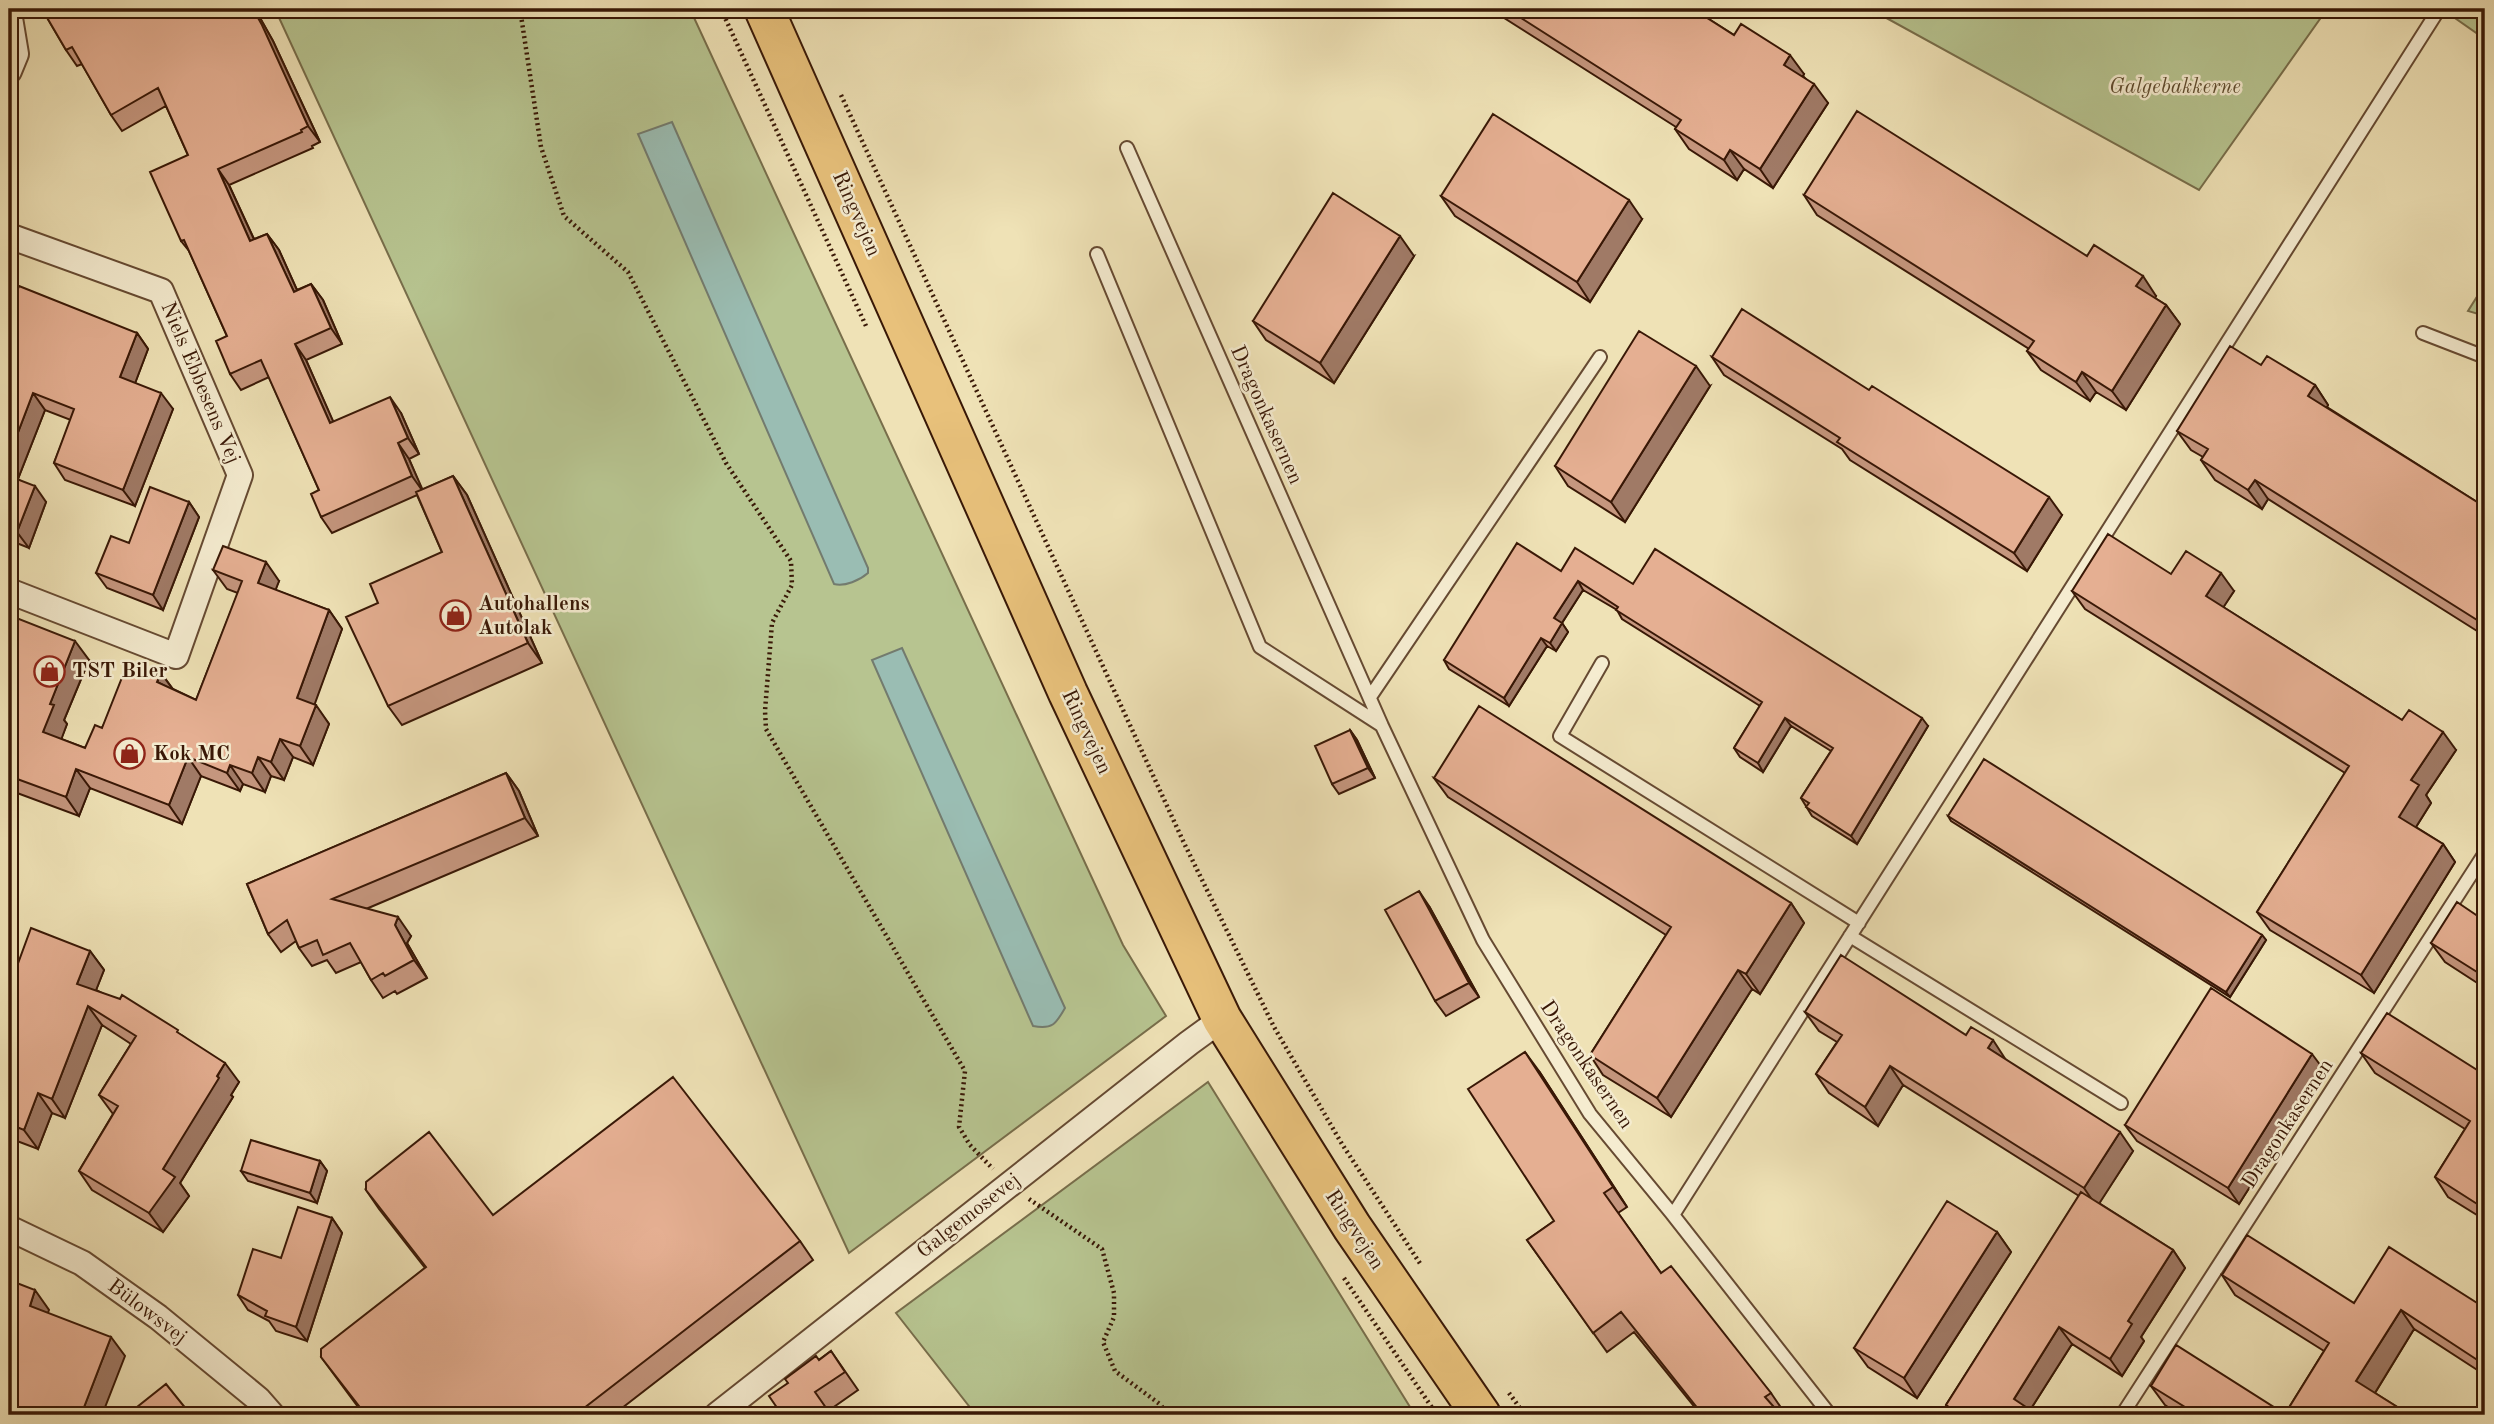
<svg xmlns="http://www.w3.org/2000/svg" width="2494" height="1424" font-family="'Old Standard TT',serif">
<rect width="100%" height="100%" fill="#efe2b6"/>
<filter id="stains"><feTurbulence type="fractalNoise" baseFrequency=".00286" numOctaves="4"/><feColorMatrix values="0 0 0 0 .2 0 0 0 0 .09 0 0 0 0 .02 0 0 0 .5 -.17"/></filter>
<radialGradient id="worn" r=".72"><stop offset=".6" stop-color="#630" stop-opacity="0"/><stop offset="1" stop-color="#630" stop-opacity=".3"/></radialGradient>
<path fill="#b7c490" stroke="#786e4b" stroke-width="2" d="M 275,9 L 690,9 L 1123,945 L 1166,1016 L 849,1253 Z
M 1870,9 L 2327,9 L 2199,190 Z
M 2442,9 L 2485,9 L 2485,39 Z
M 2485,284 L 2485,316 L 2468,311 Z
M 1208,1082 L 1415,1415 L 976,1415 L 896,1313 Z"/>
<path fill="#9abdb3" stroke="#737b6e" stroke-width="2" d="M 672,122 L 868,568 L 868,573 C 860,580 845,587 834,584 L 638,134 Z
M 902,648 L 1065,1008 C 1056,1024 1052,1030 1033,1026 L 872,660 Z"/>
<g fill="none" stroke-linecap="round" stroke-linejoin="round">
<defs>
<path id="service" d="M 1127,148 L 1382,726 L 1483,940 L 1590,1114 L 1673,1215 L 1830,1415
M 1097,254 L 1260,647 L 1381,725
M 2423,333 L 2485,357
M 1602,663 L 1560,736 L 1859,923
M 1370,697 L 1600,357
M 1850,936 L 2121,1103
M 1673,1215 L 2439,9
M 2122,1415 L 2485,853"/>
<path id="minor" d="M 9,12 L 16,54 L 9,71
M 9,236 L 161,291 L 240,475 L 176,656 L 9,591
M 9,1228 L 82,1263 L 158,1317 L 258,1399 L 272,1415
M 717,1415 L 1189,1043 L 1222,1019"/>
<path id="primary" d="M 764,9 L 1068,693 L 1222,1019 L 1352,1227 L 1481,1415"/>
</defs>
<use href="#service" stroke="#664a32" stroke-width="16"/>
<use href="#minor" stroke="#664a32" stroke-width="28"/>
<use href="#primary" stroke="#391806" stroke-width="42"/>
<path stroke="#391806" stroke-width="4.5" stroke-dasharray="2 3.5" stroke-linecap="butt" d="M 520,9 L 541,147 L 564,216 L 628,272 L 726,463 L 791,561 L 792,585 L 772,623 L 765,711 L 766,729 L 965,1071 L 959,1127 L 970,1145 L 993,1169
M 721,9 L 866,326
M 841,95 L 1184,843 L 1274,1027 L 1342,1144 L 1421,1265
M 1029,1199 L 1102,1249 L 1114,1293 L 1114,1317 L 1103,1342 L 1115,1371 L 1161,1405 L 1167,1415
M 1344,1278 L 1437,1415
M 1509,1393 L 1525,1415"/>
<use href="#service" stroke="#f5ecd0" stroke-width="12"/>
<use href="#minor" stroke="#f5ecd0" stroke-width="24"/>
<use href="#primary" stroke="#e8c17b" stroke-width="38"/>
</g>
<path fill="#c5967e" stroke="#391806" stroke-width="2" d="M 42,9 L 108,9 L 111,14 L 121,9 L 255,9 L 273,41 L 320,142 L 312,146 L 313,148 L 229,185 L 254,239 L 267,234 L 279,250 L 297,290 L 311,284 L 323,300 L 342,344 L 306,360 L 333,422 L 401,413 L 419,454 L 409,459 L 422,490 L 453,476 L 467,495 L 542,663 L 402,725 L 388,706 L 378,603 L 442,552 L 417,495 L 332,533 L 321,517 L 319,490 L 269,377 L 241,390 L 230,374 L 227,336 L 189,251 L 181,241 L 188,155 L 166,106 L 122,131 L 111,115 L 82,64 L 77,66 L 66,50 Z
M 1490,9 L 1693,9 L 1734,35 L 1804,74 L 1803,76 L 1828,103 L 1773,188 L 1744,169 L 1737,180 L 1689,149 L 1675,129 L 1676,127 Z
M 1804,195 L 2087,256 L 2156,296 L 2155,298 L 2166,305 L 2180,324 L 2126,410 L 2096,392 L 2090,401 L 2041,370 L 2027,351 L 2029,349 L 1817,215 Z
M 1441,196 L 1642,219 L 1590,302 L 1455,216 Z
M 1414,256 L 1334,383 L 1266,340 L 1253,321 Z
M 9,313 L 137,333 L 148,349 L 135,383 L 173,409 L 135,506 L 65,480 L 54,463 L 71,420 L 45,410 L 18,479 L 46,502 L 29,548 L 9,540 Z
M 1712,357 L 2062,515 L 2027,571 L 1850,460 L 1842,449 L 1724,375 Z
M 2261,365 L 2315,385 L 2328,405 L 2327,407 L 2485,507 L 2485,636 L 2268,499 L 2262,509 L 2215,480 L 2201,460 L 2203,457 L 2191,450 L 2177,431 Z
M 1710,386 L 1625,522 L 1568,486 L 1555,466 Z
M 189,502 L 199,517 L 163,610 L 107,588 L 96,573 L 129,543 Z
M 213,570 L 279,581 L 275,590 L 329,610 L 342,629 L 314,704 L 329,724 L 313,765 L 293,757 L 284,780 L 271,776 L 265,792 L 243,784 L 240,791 L 201,776 L 182,824 L 90,788 L 79,816 L 9,790 L 9,631 L 89,660 L 64,720 L 67,724 L 61,739 L 85,748 L 102,728 L 132,672 L 161,673 L 173,689 L 196,700 L 238,593 L 227,589 Z
M 1561,571 L 1633,584 L 1928,726 L 1857,844 L 1812,816 L 1801,798 L 1831,751 L 1791,726 L 1763,772 L 1740,757 L 1734,748 L 1760,706 L 1622,619 L 1617,610 L 1583,590 L 1562,623 L 1568,632 L 1556,651 L 1547,646 L 1509,706 L 1449,669 L 1444,660 Z
M 2171,574 L 2234,591 L 2223,607 L 2402,720 L 2456,750 L 2426,795 L 2431,803 L 2416,827 L 2443,844 L 2455,862 L 2374,993 L 2270,930 L 2257,912 L 2345,773 L 2085,609 L 2072,591 Z
M 1350,730 L 1357,740 L 1375,778 L 1339,794 L 1332,784 Z
M 506,773 L 519,791 L 538,836 L 366,909 L 411,936 L 407,943 L 427,978 L 397,994 L 395,991 L 383,998 L 371,980 L 361,962 L 336,973 L 327,960 L 312,966 L 299,948 L 296,941 L 281,952 L 268,934 L 247,884 Z
M 1434,778 L 1791,903 L 1804,923 L 1760,994 L 1752,989 L 1671,1117 L 1603,1075 L 1590,1055 L 1666,935 L 1448,797 Z
M 1948,816 L 2262,935 L 2266,940 L 2230,997 L 1951,821 Z
M 1429,906 L 1479,997 L 1446,1016 L 1435,1001 Z
M 2485,921 L 2485,988 L 2445,962 L 2431,943 Z
M 90,951 L 104,970 L 96,990 L 183,1036 L 239,1082 L 231,1095 L 233,1097 L 180,1183 L 189,1196 L 163,1232 L 92,1190 L 79,1171 L 113,1114 L 99,1095 L 131,1044 L 102,1025 L 65,1118 L 52,1113 L 38,1149 L 9,1138 L 9,988 Z
M 1805,1012 L 2006,1060 L 2133,1151 L 2099,1203 L 2173,1250 L 2185,1268 L 2141,1337 L 2144,1341 L 2122,1376 L 2072,1344 L 2030,1410 L 2038,1415 L 1953,1415 L 1946,1405 L 2079,1196 L 1903,1085 L 1878,1126 L 1829,1093 L 1816,1074 L 1837,1042 L 1819,1031 Z
M 2361,1053 L 2485,1075 L 2485,1220 L 2448,1197 L 2435,1177 L 2465,1129 L 2375,1073 Z
M 2324,1070 L 2239,1204 L 2137,1141 L 2125,1125 Z
M 1539,1071 L 1627,1207 L 1618,1213 L 1661,1273 L 1771,1393 L 1784,1412 L 1781,1415 L 1701,1415 L 1634,1332 L 1607,1352 L 1527,1240 L 1554,1221 Z
M 320,1161 L 327,1171 L 317,1203 L 248,1181 L 241,1171 Z
M 366,1190 L 493,1215 L 800,1241 L 813,1260 L 613,1415 L 364,1415 L 321,1357 L 425,1268 L 379,1209 Z
M 332,1218 L 342,1233 L 307,1341 L 276,1331 L 269,1321 L 248,1310 L 238,1295 Z
M 1997,1232 L 2011,1252 L 1917,1398 L 1868,1367 L 1854,1348 Z
M 2222,1275 L 2354,1303 L 2485,1308 L 2485,1375 L 2414,1329 L 2375,1393 L 2410,1415 L 2180,1415 L 2165,1405 L 2151,1386 L 2285,1414 L 2324,1351 L 2235,1295 Z
M 831,1351 L 858,1390 L 828,1411 L 788,1383 Z"/>
<path fill="#a07a66" stroke="#391806" stroke-width="2" d="M 253,9 L 255,9 L 273,41 L 320,142 L 308,126 Z
M 1790,55 L 1804,74 L 1798,84 L 1784,65 Z
M 1814,84 L 1828,103 L 1773,188 L 1760,169 Z
M 1730,150 L 1744,169 L 1737,180 L 1724,160 Z
M 218,169 L 229,185 L 262,257 L 250,241 Z
M 1629,200 L 1642,219 L 1590,302 L 1577,282 Z
M 267,234 L 279,250 L 305,308 L 294,292 Z
M 1400,236 L 1414,256 L 1334,383 L 1320,363 Z
M 2143,276 L 2156,296 L 2150,306 L 2136,286 Z
M 311,284 L 323,300 L 342,344 L 331,328 Z
M 2166,305 L 2180,324 L 2126,410 L 2112,391 Z
M 137,333 L 148,349 L 131,394 L 120,377 Z
M 295,344 L 306,360 L 341,439 L 330,423 Z
M 1696,366 L 1710,386 L 1625,522 L 1611,502 Z
M 2082,372 L 2096,392 L 2090,401 L 2076,382 Z
M 2315,385 L 2328,405 L 2322,415 L 2308,396 Z
M 33,393 L 45,410 L 14,489 L 9,482 L 9,456 Z
M 161,393 L 173,409 L 135,506 L 123,490 Z
M 390,397 L 401,413 L 419,454 L 408,438 Z
M 398,443 L 409,459 L 424,493 L 412,476 Z
M 453,476 L 467,495 L 542,663 L 528,643 Z
M 2255,480 L 2268,499 L 2262,509 L 2248,490 Z
M 35,486 L 46,502 L 29,548 L 17,532 Z
M 2049,497 L 2062,515 L 2027,571 L 2014,553 Z
M 189,502 L 199,517 L 163,610 L 153,595 Z
M 266,562 L 279,581 L 271,602 L 258,583 Z
M 2221,573 L 2234,591 L 2219,614 L 2206,596 Z
M 1578,581 L 1583,590 L 1560,626 L 1554,618 Z
M 329,610 L 342,629 L 310,717 L 297,698 Z
M 1562,623 L 1568,632 L 1556,651 L 1550,643 Z
M 1541,638 L 1547,646 L 1509,706 L 1504,698 Z
M 75,641 L 89,660 L 64,720 L 67,724 L 57,751 L 43,732 L 50,704 Z
M 161,673 L 174,691 L 157,682 Z
M 316,705 L 329,724 L 313,765 L 300,746 Z
M 1785,718 L 1791,726 L 1763,772 L 1758,763 Z
M 1922,718 L 1928,726 L 1857,844 L 1851,836 Z
M 1350,730 L 1357,740 L 1375,778 L 1368,768 Z
M 2443,732 L 2456,750 L 2426,795 L 2431,803 L 2411,835 L 2399,817 L 2411,780 Z
M 280,739 L 293,757 L 284,780 L 271,762 Z
M 188,757 L 201,776 L 182,824 L 169,805 Z
M 258,757 L 271,776 L 265,792 L 252,773 Z
M 230,765 L 243,784 L 240,791 L 227,773 Z
M 76,769 L 90,788 L 79,816 L 66,797 Z
M 506,773 L 519,791 L 538,836 L 525,818 Z
M 2443,844 L 2455,862 L 2374,993 L 2361,975 Z
M 1419,891 L 1429,906 L 1479,997 L 1469,983 Z
M 1791,903 L 1804,923 L 1760,994 L 1746,974 Z
M 398,917 L 411,936 L 407,943 L 427,978 L 414,960 L 395,925 Z
M 2262,935 L 2266,940 L 2230,997 L 2226,992 Z
M 90,951 L 104,970 L 91,1003 L 77,984 Z
M 1738,970 L 1752,989 L 1671,1117 L 1657,1098 Z
M 88,1006 L 102,1025 L 65,1118 L 52,1099 Z
M 1993,1040 L 2006,1060 L 1988,1048 Z
M 1525,1052 L 1539,1071 L 1627,1207 L 1613,1187 Z
M 2312,1054 L 2324,1070 L 2239,1204 L 2228,1188 Z
M 225,1063 L 239,1082 L 231,1095 L 233,1097 L 180,1183 L 189,1196 L 163,1232 L 149,1213 L 163,1169 Z
M 1890,1066 L 1903,1085 L 1878,1126 L 1865,1107 Z
M 38,1093 L 52,1113 L 38,1149 L 24,1130 Z
M 2120,1132 L 2133,1151 L 2097,1207 L 2084,1188 Z
M 320,1161 L 327,1171 L 317,1203 L 310,1193 Z
M 332,1218 L 342,1233 L 307,1341 L 296,1327 Z
M 1997,1232 L 2011,1252 L 1917,1398 L 1904,1378 Z
M 2173,1250 L 2185,1268 L 2141,1337 L 2144,1341 L 2122,1376 L 2110,1359 L 2128,1321 Z
M 35,1290 L 49,1310 L 43,1325 L 30,1306 Z
M 2401,1310 L 2414,1329 L 2370,1401 L 2356,1381 Z
M 2059,1327 L 2072,1344 L 2027,1415 L 2014,1399 Z
M 111,1337 L 125,1356 L 102,1415 L 81,1415 Z"/>
<path fill="#e5af92" stroke="#391806" stroke-width="2" d="M 42,9 L 106,9 L 110,15 L 121,9 L 253,9 L 262,25 L 308,126 L 301,130 L 302,132 L 218,169 L 250,241 L 267,234 L 294,292 L 311,284 L 331,328 L 295,344 L 330,423 L 390,397 L 408,438 L 398,443 L 412,476 L 321,517 L 311,494 L 319,490 L 261,360 L 230,374 L 216,341 L 227,336 L 184,240 L 181,241 L 150,172 L 188,155 L 158,88 L 111,115 L 72,47 L 66,50 Z
M 1507,9 L 1693,9 L 1734,35 L 1741,24 L 1790,55 L 1784,65 L 1814,84 L 1760,169 L 1730,150 L 1724,160 L 1675,129 L 1681,120 Z
M 1857,111 L 2087,256 L 2094,245 L 2143,276 L 2136,286 L 2166,305 L 2112,391 L 2082,372 L 2076,382 L 2027,351 L 2034,341 L 1804,195 Z
M 1493,114 L 1629,200 L 1577,282 L 1441,196 Z
M 1333,193 L 1400,236 L 1320,363 L 1253,321 Z
M 19,286 L 137,333 L 120,377 L 161,393 L 123,490 L 54,463 L 74,409 L 33,393 L 9,456 L 9,313 Z
M 1742,309 L 1869,390 L 1872,386 L 2049,497 L 2014,553 L 1837,442 L 1840,438 L 1712,357 Z
M 1639,331 L 1696,366 L 1611,502 L 1555,466 Z
M 2230,346 L 2261,365 L 2267,356 L 2315,385 L 2308,396 L 2485,507 L 2485,625 L 2255,480 L 2248,490 L 2201,460 L 2208,449 L 2177,431 Z
M 9,476 L 35,486 L 17,532 L 9,529 Z
M 453,476 L 528,643 L 388,706 L 346,617 L 378,603 L 370,584 L 442,552 L 416,492 Z
M 150,487 L 189,502 L 153,595 L 96,573 L 111,536 L 129,543 Z
M 2108,534 L 2171,574 L 2186,551 L 2221,573 L 2206,596 L 2402,720 L 2409,710 L 2443,732 L 2411,780 L 2419,785 L 2399,817 L 2443,844 L 2361,975 L 2257,912 L 2349,766 L 2072,591 Z
M 1517,543 L 1561,571 L 1575,548 L 1633,584 L 1655,549 L 1922,718 L 1851,836 L 1806,807 L 1809,803 L 1801,798 L 1833,748 L 1785,718 L 1758,763 L 1734,748 L 1762,702 L 1616,610 L 1618,607 L 1578,581 L 1554,618 L 1562,623 L 1550,643 L 1541,638 L 1504,698 L 1444,660 Z
M 223,546 L 266,562 L 258,583 L 329,610 L 297,698 L 316,705 L 300,746 L 280,739 L 271,762 L 258,757 L 252,773 L 230,765 L 227,773 L 188,757 L 169,805 L 76,769 L 66,797 L 9,776 L 9,631 L 14,617 L 75,641 L 50,704 L 54,705 L 43,732 L 85,748 L 95,725 L 102,728 L 125,670 L 132,672 L 135,663 L 161,673 L 157,682 L 196,700 L 242,581 L 213,570 Z
M 1479,706 L 1791,903 L 1746,974 L 1738,970 L 1657,1098 L 1590,1055 L 1671,927 L 1434,778 Z
M 1350,730 L 1368,768 L 1332,784 L 1315,746 Z
M 1984,759 L 2262,935 L 2226,992 L 1948,816 Z
M 506,773 L 525,818 L 332,899 L 398,917 L 395,925 L 414,960 L 385,976 L 383,973 L 371,980 L 350,943 L 323,955 L 317,940 L 299,948 L 287,920 L 268,934 L 247,884 Z
M 1419,891 L 1469,983 L 1435,1001 L 1385,910 Z
M 2457,902 L 2485,921 L 2485,977 L 2431,943 Z
M 31,928 L 90,951 L 77,984 L 120,999 L 122,995 L 178,1030 L 177,1032 L 225,1063 L 217,1076 L 219,1078 L 163,1169 L 175,1177 L 149,1213 L 79,1171 L 118,1106 L 99,1095 L 136,1036 L 88,1006 L 52,1099 L 38,1093 L 24,1130 L 9,1124 L 9,988 Z
M 1841,955 L 1966,1035 L 1971,1027 L 1993,1040 L 1988,1048 L 2120,1132 L 2084,1188 L 1890,1066 L 1865,1107 L 1816,1074 L 1842,1035 L 1805,1012 Z
M 2211,988 L 2312,1054 L 2228,1188 L 2125,1125 Z
M 2387,1013 L 2485,1075 L 2485,1209 L 2435,1177 L 2470,1121 L 2361,1053 Z
M 1525,1052 L 1613,1187 L 1604,1193 L 1661,1273 L 1671,1266 L 1771,1393 L 1765,1397 L 1781,1415 L 1703,1415 L 1621,1312 L 1593,1333 L 1527,1240 L 1554,1221 L 1468,1089 Z
M 673,1077 L 800,1241 L 575,1415 L 366,1415 L 321,1357 L 321,1349 L 426,1267 L 366,1190 L 366,1182 L 429,1132 L 493,1215 Z
M 251,1140 L 320,1161 L 310,1193 L 241,1171 Z
M 2081,1192 L 2173,1250 L 2128,1321 L 2132,1324 L 2110,1359 L 2059,1327 L 2014,1399 L 2038,1415 L 1961,1415 L 1946,1405 Z
M 1947,1201 L 1997,1232 L 1904,1378 L 1854,1348 Z
M 298,1207 L 332,1218 L 296,1327 L 265,1316 L 267,1311 L 238,1295 L 253,1249 L 281,1258 Z
M 2247,1235 L 2354,1303 L 2389,1247 L 2485,1308 L 2485,1365 L 2401,1310 L 2356,1381 L 2410,1415 L 2198,1415 L 2151,1386 L 2176,1345 L 2285,1414 L 2329,1343 L 2222,1275 Z
M 9,1280 L 35,1290 L 30,1306 L 111,1337 L 81,1415 L 9,1415 Z
M 831,1351 L 845,1372 L 815,1392 L 831,1415 L 782,1415 L 769,1396 L 788,1383 L 785,1379 L 816,1356 L 819,1360 Z
M 166,1384 L 191,1415 L 127,1415 Z"/>
<defs>
<symbol id="shop-ring" viewBox="-11 -11 22 22"><circle r="9.5" fill="#f5ecd0" stroke="#8f2418" stroke-width="1.5"/><path d="M-5-2.5h2.3a2.7 3.5 0 0 1 5.4 0H5L5.5 6h-11ZM-1.5-2.5h3a1.5 2.3 0 0 0-3 0Z" fill="#8f2418"/></symbol>
</defs>
<g fill-rule="evenodd">
<use href="#shop-ring" x="438" y="598" width="35" height="35"/>
<use href="#shop-ring" x="32" y="654" width="35" height="35"/>
<use href="#shop-ring" x="112" y="736" width="35" height="35"/>
</g>
<g text-anchor="middle" dominant-baseline="central" stroke-width="5" stroke-linejoin="round" paint-order="stroke">
<g font-size="21" font-style="italic" fill="#5f4c2f" stroke="#f5ecd0">
<text x="2175" y="87">Galgebakkerne</text>
</g>
<g font-size="21" fill="#391806" stroke="#f5ecd0">
<text transform="translate(856 214) rotate(66)">Ringvejen</text>
<text transform="translate(200 383) rotate(67)">Niels Ebbesens Vej</text>
<text transform="translate(1266 415) rotate(66)">Dragonkasernen</text>
<text transform="translate(1086 732) rotate(65)">Ringvejen</text>
<text transform="translate(1586 1065) rotate(56)">Dragonkasernen</text>
<text transform="translate(2288 1124) rotate(-57)">Dragonkasernen</text>
<text transform="translate(969 1216) rotate(-38)">Galgemosevej</text>
<text transform="translate(1354 1230) rotate(57)">Ringvejen</text>
<text transform="translate(147 1312) rotate(37)">Bülowsvej</text>
</g>
<g font-size="21" font-weight="bold" fill="#391806" stroke="#f5ecd0" text-anchor="start">
<text x="478" y="604">Autohallens<tspan x="478" dy="24">Autolak</tspan></text>
<text x="72" y="671">TST Biler</text>
<text x="153" y="754">Kok MC</text>
</g>
</g>
<rect width="2494" height="1424" fill="none" stroke="#efe2b6" stroke-width="35"/>
<rect x="10" y="10" width="2473" height="1403" fill="none" stroke="#391806" stroke-width="3.5"/>
<rect x="18" y="18" width="2459" height="1389" fill="none" stroke="#391806" stroke-width="2"/>
<rect width="100%" height="100%" filter="url(#stains)"/>
<rect width="100%" height="100%" fill="url(#worn)"/>
</svg>
